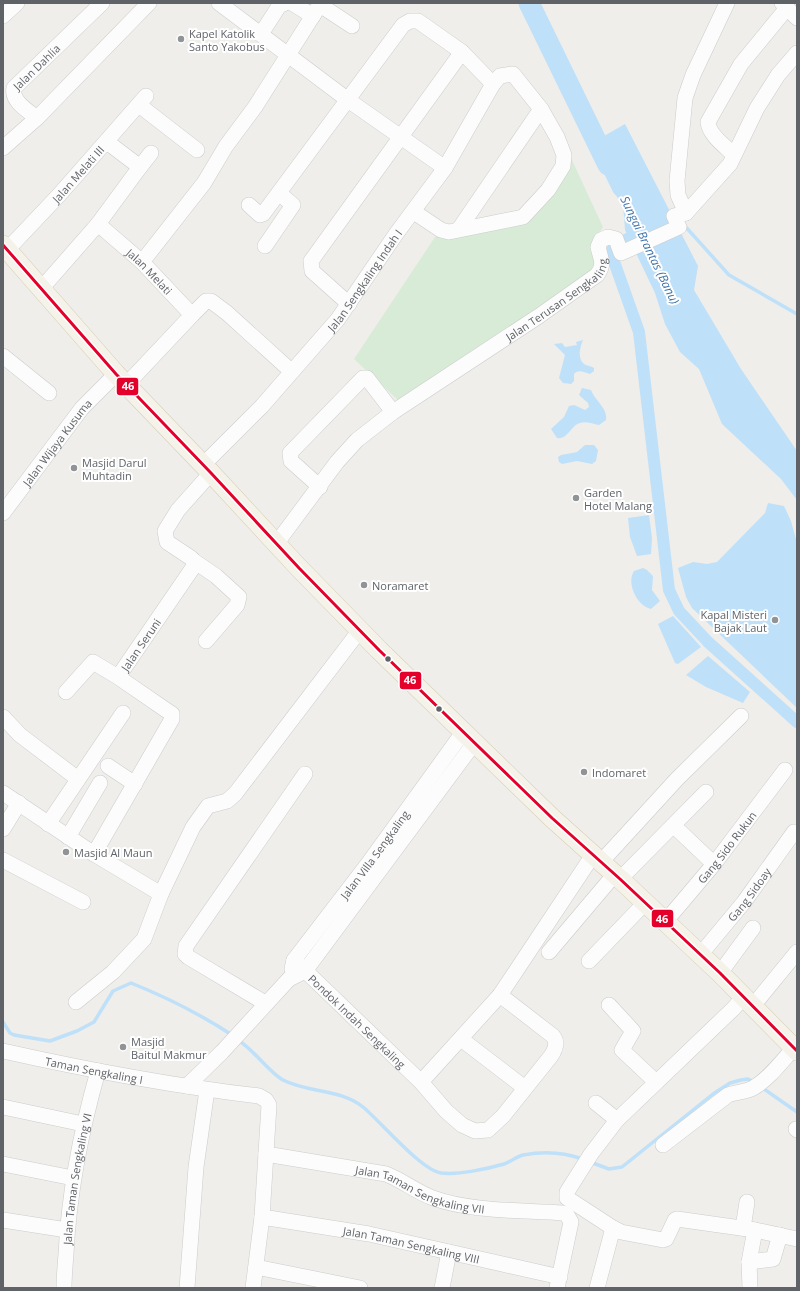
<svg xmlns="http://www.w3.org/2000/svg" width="800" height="1291" font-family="'Open Sans',sans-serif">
<rect width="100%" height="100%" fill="#efeeea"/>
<path fill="#d8ebd6" d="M 571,158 L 603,227 L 595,239 L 596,269 L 399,401 L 354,359 L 435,237 L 509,228 L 534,214 Z"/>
<path fill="#bfe0f9" d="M 625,124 L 698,266 L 694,290 L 741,369 L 797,451 L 797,500 L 781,479 L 722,424 L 699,369 L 680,352 L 665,324 L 655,293 L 625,230 L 623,204 L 613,192 L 590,144 Z
M 583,340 C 580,347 577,358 584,364 C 587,366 591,366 594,368 L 594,371 L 590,374 C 583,372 579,369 574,374 L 574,381 L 571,384 L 563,383 L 559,378 L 565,355 L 554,344 L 562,343 L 565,347 L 577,345 L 576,342 Z
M 582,388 L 591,390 C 595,401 608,408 606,420 L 599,425 C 593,424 586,421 580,423 C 571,425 568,440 557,438 L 551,429 L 564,417 L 569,406 L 574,405 L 585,410 L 589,407 L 588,403 L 579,395 Z
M 585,445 L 594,445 L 598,450 L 596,461 L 592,464 L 577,461 L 562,464 L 559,462 L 558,457 L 561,455 L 577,452 Z
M 768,503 L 784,506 L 791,521 L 797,543 L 797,708 L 692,608 L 686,597 L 678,568 L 693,562 L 707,564 L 717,562 L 765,513 Z
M 649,515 L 652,538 L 651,554 L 637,556 L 630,537 L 628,518 Z
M 643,568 L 647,570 L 653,576 L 652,590 L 660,601 L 651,609 C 637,606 626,583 634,571 Z
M 673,616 L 701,647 L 678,664 L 675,663 L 658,624 Z
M 708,656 L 750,692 L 743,703 L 706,687 L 686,675 Z"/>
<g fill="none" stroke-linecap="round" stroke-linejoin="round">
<path stroke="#bfe0f9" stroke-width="3.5" d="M 684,225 L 729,275 L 797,314
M 3,1022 L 10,1033 L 14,1035 L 50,1041 L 77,1031 L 94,1022 L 113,991 L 131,983 C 166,997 200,1014 232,1035
M 238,1040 C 254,1050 270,1073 283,1080 C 308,1093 341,1089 363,1107 C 380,1121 421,1170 441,1173 C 458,1175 487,1169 504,1164 C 510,1162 516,1157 523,1155 C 544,1151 563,1152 582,1159
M 761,1087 L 797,1112
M 590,1162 L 609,1169 L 622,1167 L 713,1094 L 730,1083 L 741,1080 L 748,1079 L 754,1082"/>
<path stroke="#bfe0f9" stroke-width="12" d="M 641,232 L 614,246 L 611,253 L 639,332 L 669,590 L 679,611 L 708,642 L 797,722"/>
<path stroke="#bfe0f9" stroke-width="21" d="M 529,3 L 608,165"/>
<defs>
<g id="minor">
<path d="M 219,3 L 348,100 L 445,168"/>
<path d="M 292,3 L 313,16"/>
<path d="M 782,3 L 797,18"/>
<path d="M 320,5 L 352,26"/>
<path d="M 3,16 L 17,3"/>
<path d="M 261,34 L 279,6 L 285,3"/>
<path d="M 139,105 L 197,150"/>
<path d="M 37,118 L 149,3"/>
<path id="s1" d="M 3,148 L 37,118 C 28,111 11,101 14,88 L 102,3"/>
<path d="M 734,155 C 725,146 709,135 708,122 L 741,64 L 787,8"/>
<path d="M 140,167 L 151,153"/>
<path d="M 249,205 L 260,215 L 263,214 L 403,25 L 410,21 L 418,21 L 462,52 L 493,84"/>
<path d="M 686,213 L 678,195 L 677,181 L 685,98 L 693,75 L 727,3"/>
<path id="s2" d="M 98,224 L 142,262 L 192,315 L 126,385"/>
<path d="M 459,229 L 541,109"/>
<path d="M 265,246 L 293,205 L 279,193"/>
<path id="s3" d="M 7,250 L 59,195 L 146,96"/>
<path d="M 142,262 L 204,183 L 226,146 L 255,107 L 321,3"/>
<path d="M 41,289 L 98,224 L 140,167 L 107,142"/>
<path d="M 349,304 L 312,271 L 311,261 L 462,52"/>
<path d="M 192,315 L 206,301 L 211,301 L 227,313 L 291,371"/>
<path d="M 3,356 L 49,393"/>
<path id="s4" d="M 203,465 L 262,406 L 338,319 L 396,234 L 445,168 L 493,84 L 500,76 L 513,74 L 541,109 L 557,137 L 564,155 L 563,166 L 548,190 L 523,217 L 449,232 L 441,230 L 414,212"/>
<path d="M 320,487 L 291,461 L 290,453 L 363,378 L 367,378 L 393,412"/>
<path id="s5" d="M 3,513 L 82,408 L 116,374"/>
<path id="s6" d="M 276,544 L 337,462 L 357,440 L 393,412 L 539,316 L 597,275 C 605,264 601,260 598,247 L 601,240 L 608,237 L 616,239 L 621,253 L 679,227 L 674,216 L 686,213 L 730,164 L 757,108 L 778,75 L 797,53"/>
<path d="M 194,561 L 216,576 L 239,597 L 237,605 L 206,641"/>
<path d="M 66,692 L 93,662 L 118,677"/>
<path d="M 3,717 L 20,735 L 78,779"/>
<path d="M 108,766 L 135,784"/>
<path d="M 3,793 L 94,854 L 161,894"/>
<path d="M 48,824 L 123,713"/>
<path d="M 674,826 L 714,864"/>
<path d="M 3,829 L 19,803"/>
<path d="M 68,837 L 100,783"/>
<path id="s7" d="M 94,854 L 172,719 L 172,714 L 166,710 L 118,677 L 194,566 L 194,561 L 191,558 L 167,542 L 165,531 L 178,510 L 211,473"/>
<path d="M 3,860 L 83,902"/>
<path d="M 601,862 L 677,779 L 741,716"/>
<path d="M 620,879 L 706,792"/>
<path id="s8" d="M 665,922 L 714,864 L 785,770"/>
<path d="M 549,952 L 615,874"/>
<path id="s9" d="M 700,955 L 744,902 L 794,832"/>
<path id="s10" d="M 294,960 L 421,1082 L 446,1111 L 462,1125 L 475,1131 L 488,1130 L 503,1116 L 551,1056 C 555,1050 558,1042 553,1036 L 500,995"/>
<path d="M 589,961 L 645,903"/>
<path id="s11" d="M 292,969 L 294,960 L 370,861 L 464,731"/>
<path d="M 720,973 L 753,928"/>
<path d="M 76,1002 L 113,972 L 144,939 L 161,894 L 193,827 L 208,806 L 227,801 L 235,794 L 360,630"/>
<path d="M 265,1003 L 188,957 L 185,954 L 186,946 L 305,774"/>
<path d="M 609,1005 L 633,1031 L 622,1050 L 656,1082"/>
<path d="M 752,1007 L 797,952"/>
<path d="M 461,1039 L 525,1088"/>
<path id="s12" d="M 3,1051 C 88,1070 173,1086 259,1096 L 266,1100 L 269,1105 L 262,1217 L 253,1288"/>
<path d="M 421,1082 L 500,995 L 593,855"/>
<path d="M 187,1086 L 222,1052 L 289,979 L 305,971 L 475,742"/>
<path d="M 596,1103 L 617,1120"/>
<path d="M 3,1107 L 83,1124"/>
<path d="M 796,1129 L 797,1130"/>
<path d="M 663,1145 L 728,1095 C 736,1092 746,1092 753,1088 C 769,1079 782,1061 794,1048"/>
<path id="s13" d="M 266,1154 L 386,1174 C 402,1180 416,1192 433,1198 C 472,1212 522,1210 563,1213 L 567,1215 L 571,1222 L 557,1288"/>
<path d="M 3,1164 L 73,1178"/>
<path id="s14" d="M 262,1217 L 369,1234 L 560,1277"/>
<path d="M 3,1220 L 67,1230"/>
<path d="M 613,1228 L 567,1198 L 567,1192 L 591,1154 L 617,1120 L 734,1008 L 743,997"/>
<path d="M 743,1228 L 747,1202"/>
<path d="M 749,1262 L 773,1259 L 780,1235"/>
<path d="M 256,1267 L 360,1288"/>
<path id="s15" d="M 64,1288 C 64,1277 65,1266 66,1254 C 69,1191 81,1131 98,1071"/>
<path d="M 187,1288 L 196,1167 L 207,1090"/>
<path d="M 442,1288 L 449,1252"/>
<path d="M 597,1288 L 613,1228 L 621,1232 L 663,1240 L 666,1239 L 675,1220 L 677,1219 L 755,1230 L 797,1239"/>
<path d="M 750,1288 L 749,1262 L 755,1230"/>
</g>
<path id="major" d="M 3,245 L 116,374 L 211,473 L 299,568 L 379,650 L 552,818 L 620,879 L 720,973 L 797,1051"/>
</defs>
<use href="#minor" stroke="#cbcccc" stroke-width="16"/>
<use href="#major" stroke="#d7ceb8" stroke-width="20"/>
<use href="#minor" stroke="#fdfcfc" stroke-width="15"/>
<use href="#major" stroke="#f4f2e9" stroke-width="19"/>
<defs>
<path id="bus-1" d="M 3,245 L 116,374 L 211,473 L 299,568 L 379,650 L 552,818 L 620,879 L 720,973 L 797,1051"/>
</defs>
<use href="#bus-1" stroke="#fff" stroke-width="6"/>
<use href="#bus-1" stroke="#e4002b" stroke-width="3"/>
</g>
<g fill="#919496" stroke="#fff" stroke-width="1.5">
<circle cx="181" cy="39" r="4"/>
<circle cx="74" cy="468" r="4"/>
<circle cx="576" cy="498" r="4"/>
<circle cx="364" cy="585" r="4"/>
<circle cx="775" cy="620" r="4"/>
<circle cx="584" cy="772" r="4"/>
<circle cx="66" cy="852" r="4"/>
<circle cx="123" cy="1047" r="4"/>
</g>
<g fill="#5f6368" stroke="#fff" stroke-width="1.5">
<circle cx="388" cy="659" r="3.5"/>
<circle cx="439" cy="709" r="3.5"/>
</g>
<g text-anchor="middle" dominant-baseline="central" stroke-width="4" stroke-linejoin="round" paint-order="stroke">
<g font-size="11" fill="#5f6368" stroke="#fff" text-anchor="start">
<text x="189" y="33">Kapel Katolik<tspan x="189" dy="13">Santo Yakobus</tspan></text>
<text x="82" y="462">Masjid Darul<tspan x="82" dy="13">Muhtadin</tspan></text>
<text x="584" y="492">Garden<tspan x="584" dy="13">Hotel Malang</tspan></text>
<text x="372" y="585">Noramaret</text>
<text x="767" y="614" text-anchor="end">Kapal Misteri<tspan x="767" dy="13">Bajak Laut</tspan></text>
<text x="592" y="772">Indomaret</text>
<text x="74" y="852">Masjid Al Maun</text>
<text x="131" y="1041">Masjid<tspan x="131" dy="13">Baitul Makmur</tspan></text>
</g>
<g font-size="11" fill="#5f6368" stroke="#fff">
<text stroke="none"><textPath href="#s1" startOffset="116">Jalan Dahlia</textPath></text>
<text stroke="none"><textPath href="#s3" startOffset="104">Jalan Melati III</textPath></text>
<text stroke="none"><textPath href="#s2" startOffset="70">Jalan Melati</textPath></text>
<text stroke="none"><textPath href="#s4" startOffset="246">Jalan Sengkaling Indah I</textPath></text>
<text stroke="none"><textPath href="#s6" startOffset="377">Jalan Terusan Sengkaling</textPath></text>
<text stroke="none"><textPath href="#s5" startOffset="89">Jalan Wijaya Kusuma</textPath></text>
<text stroke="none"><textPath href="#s7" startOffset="266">Jalan Seruni</textPath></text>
<text stroke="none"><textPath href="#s8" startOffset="97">Gang Sido Rukun</textPath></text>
<text stroke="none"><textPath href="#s11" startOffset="142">Jalan Villa Sengkaling</textPath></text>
<text stroke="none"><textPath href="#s9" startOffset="78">Gang Sidoay</textPath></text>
<text stroke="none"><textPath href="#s10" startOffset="88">Pondok Indah Sengkaling</textPath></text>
<text stroke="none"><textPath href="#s12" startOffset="93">Taman Sengkaling I</textPath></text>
<text stroke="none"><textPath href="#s15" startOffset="110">Jalan Taman Sengkaling VI</textPath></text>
<text stroke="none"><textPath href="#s13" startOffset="159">Jalan Taman Sengkaling VII</textPath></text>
<text stroke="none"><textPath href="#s14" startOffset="152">Jalan Taman Sengkaling VIII</textPath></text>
</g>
<g font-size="12" font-style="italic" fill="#4174aa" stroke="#fff">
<text transform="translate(650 250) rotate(64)">Sungai Brantas (Banu)</text>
</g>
</g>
<g stroke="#fff" stroke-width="1.5">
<rect x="116" y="377" width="23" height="19" rx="4" fill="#e4002b"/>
<rect x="399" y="671" width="23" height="19" rx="4" fill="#e4002b"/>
<rect x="651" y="909" width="23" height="19" rx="4" fill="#e4002b"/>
</g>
<g font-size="11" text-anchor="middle" font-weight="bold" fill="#fff">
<text x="128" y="390">46</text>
<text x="410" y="684">46</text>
<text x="662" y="923">46</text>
</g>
<rect width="800" height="1291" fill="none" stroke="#5f6368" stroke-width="8"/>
</svg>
